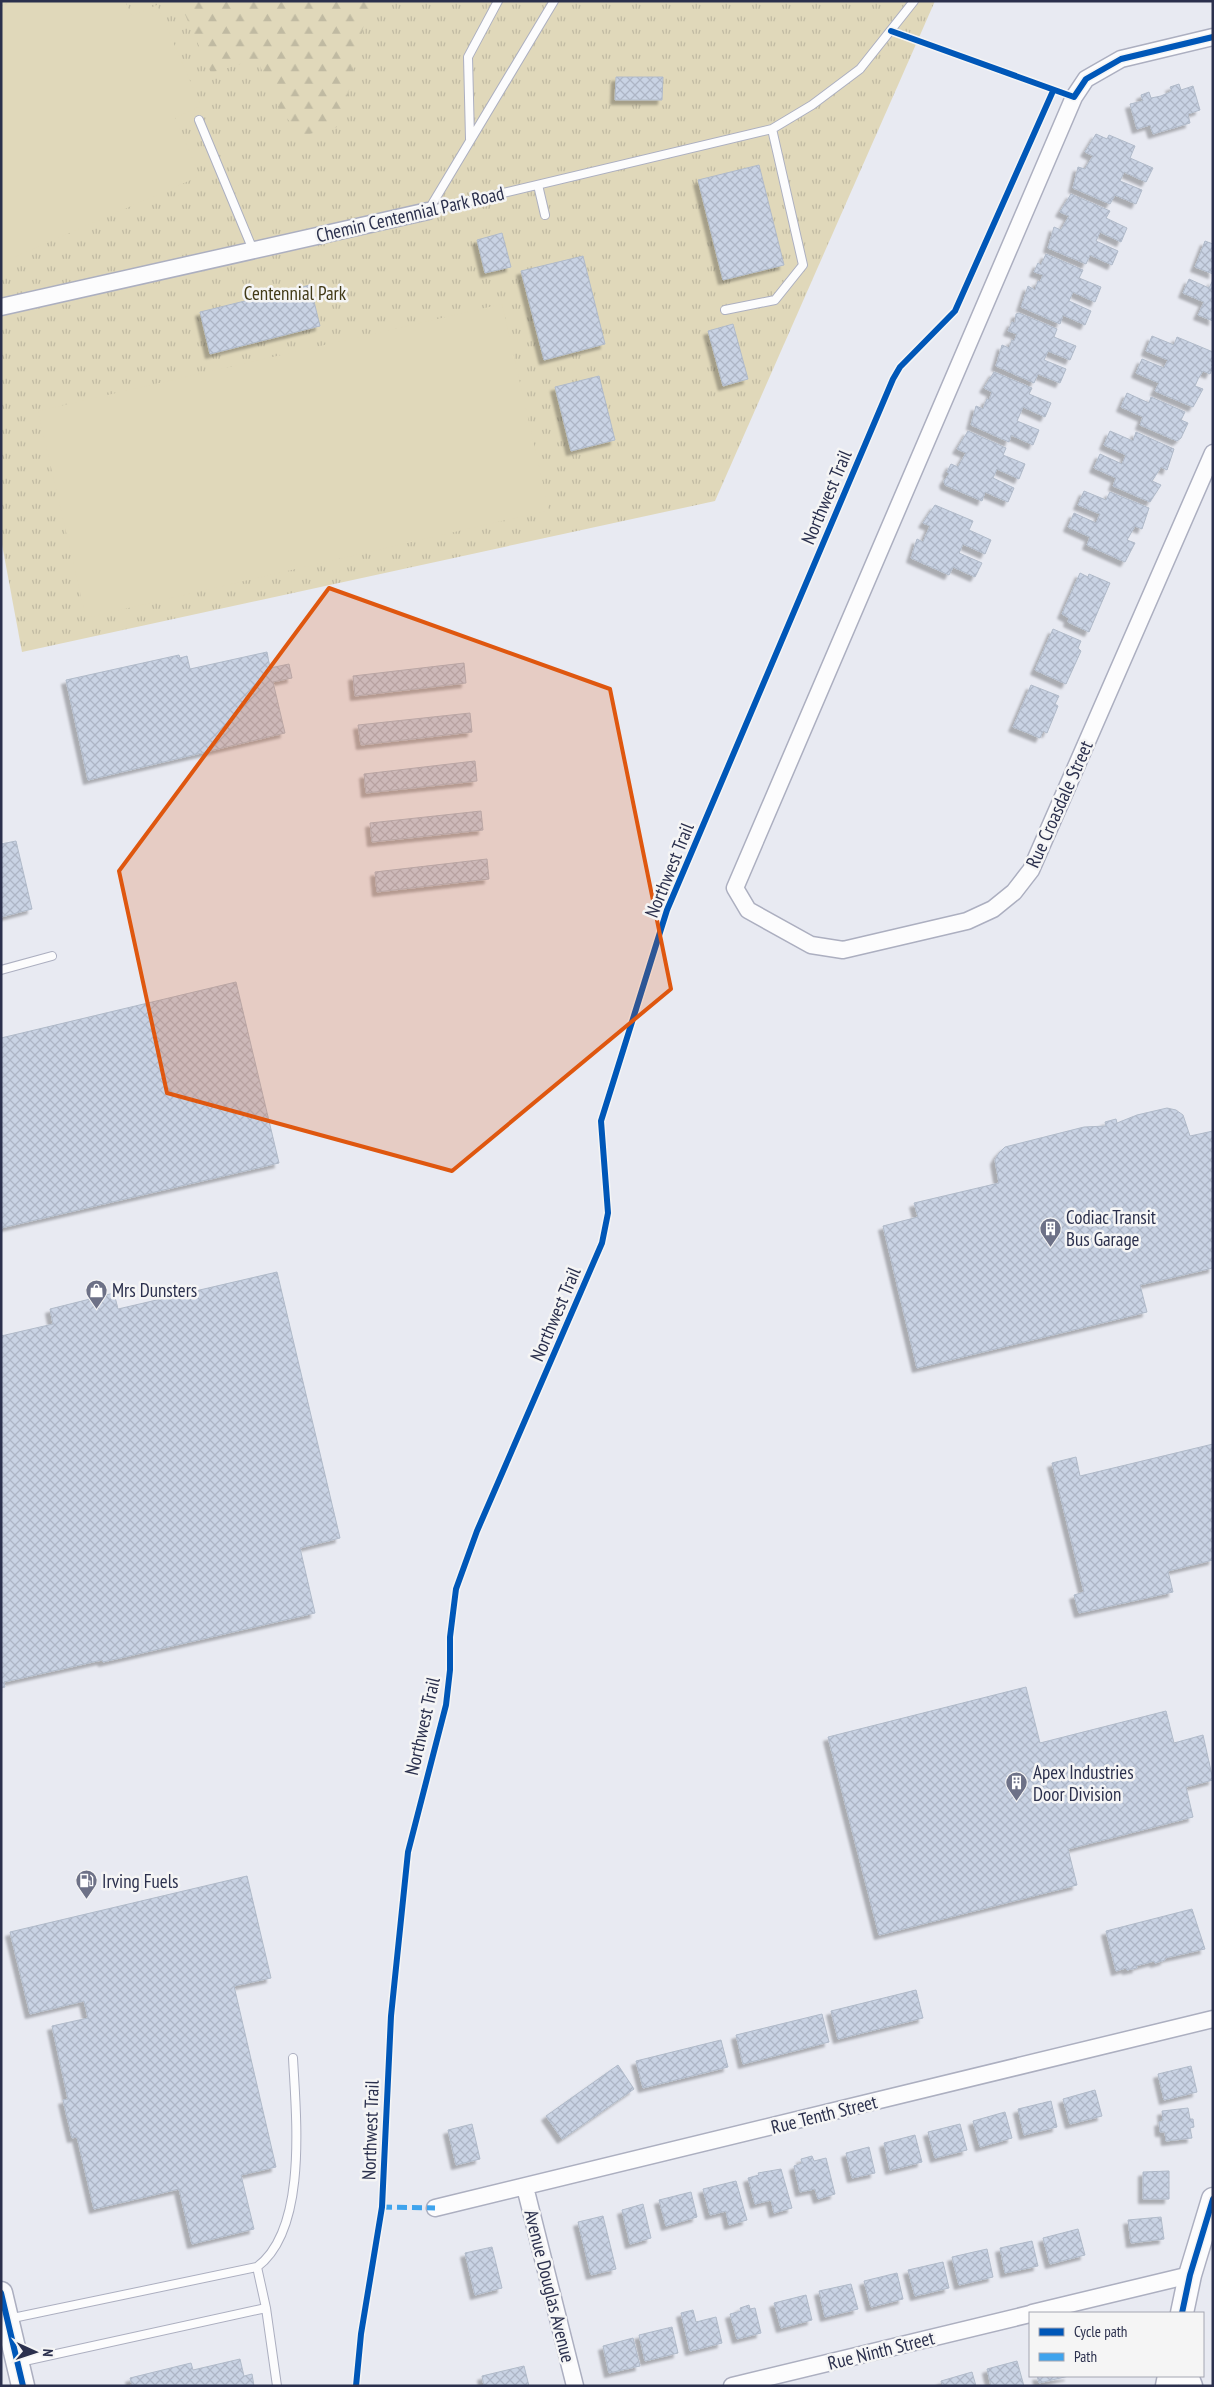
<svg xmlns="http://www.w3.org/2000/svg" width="1214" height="2387" font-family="'PT Sans Narrow',sans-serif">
<defs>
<pattern id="grass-tufts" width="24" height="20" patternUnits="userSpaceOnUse" patternTransform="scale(1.25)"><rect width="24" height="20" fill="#e0d8ba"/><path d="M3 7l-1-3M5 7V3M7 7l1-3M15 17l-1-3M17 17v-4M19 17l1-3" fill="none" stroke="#c0baa2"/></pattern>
<pattern id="forest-firs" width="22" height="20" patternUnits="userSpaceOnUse" patternTransform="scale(1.25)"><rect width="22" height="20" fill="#e0d8ba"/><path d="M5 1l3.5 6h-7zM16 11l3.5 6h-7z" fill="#c0baa2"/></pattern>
<pattern id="building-cross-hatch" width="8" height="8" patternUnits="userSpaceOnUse" patternTransform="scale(1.25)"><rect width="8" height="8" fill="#c9d3e4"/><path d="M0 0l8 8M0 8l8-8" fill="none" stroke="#adb5c5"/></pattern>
<filter id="shadow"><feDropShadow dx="-4.5" dy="4.5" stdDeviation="1" flood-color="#0004"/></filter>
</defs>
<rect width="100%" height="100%" fill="#e8eaf2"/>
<path fill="url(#grass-tufts)" d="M 1,1 L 935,1 L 715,501 L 22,652 L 1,539 Z"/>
<path fill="url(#forest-firs)" d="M 179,1 L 374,1 L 363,28 L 341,126 L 302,136 L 279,109 L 257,59 L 211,73 Z"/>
<path fill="#e0d8ba" d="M 13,1 L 125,1 L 132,16 L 157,5 L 201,106 L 175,118 L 200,176 L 1,263 L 1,6 Z
M 502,304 L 549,510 L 86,618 L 38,411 Z"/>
<path fill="url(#building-cross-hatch)" stroke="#b0bac9" filter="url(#shadow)" d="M 616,77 L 663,77 L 662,100 L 615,100 Z
M 1179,84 L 1181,90 L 1193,86 L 1200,110 L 1188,114 L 1190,123 L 1153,134 L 1150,125 L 1137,129 L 1130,104 L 1143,101 L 1141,95 L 1149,92 L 1151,98 L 1161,96 L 1172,91 L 1170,87 Z
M 1096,134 L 1107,139 L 1109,135 L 1135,146 L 1130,158 L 1153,168 L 1146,182 L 1124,172 L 1120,181 L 1142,190 L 1136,204 L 1115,195 L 1110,204 L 1073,188 L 1078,167 L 1085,169 L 1093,156 L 1085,152 Z
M 759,165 L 784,265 L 723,280 L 698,180 Z
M 1071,194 L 1110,211 L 1106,218 L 1127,228 L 1121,242 L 1100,232 L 1096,241 L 1118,251 L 1112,265 L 1090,255 L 1086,264 L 1048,248 L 1054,227 L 1061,230 L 1069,216 L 1060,212 Z
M 502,233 L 511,267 L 485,273 L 477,240 Z
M 1205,241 L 1213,244 L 1213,274 L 1195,267 Z
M 1046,254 L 1083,270 L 1079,278 L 1101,287 L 1095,302 L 1073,292 L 1069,301 L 1091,311 L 1085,325 L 1063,315 L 1060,324 L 1021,307 L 1028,286 L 1035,290 L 1038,281 L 1040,282 L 1043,275 L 1034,272 L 1038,263 L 1041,265 Z
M 583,256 L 605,344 L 544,360 L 521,271 Z
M 1189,279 L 1209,288 L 1213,280 L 1213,321 L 1198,315 L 1204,302 L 1183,293 Z
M 310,285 L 320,326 L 210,354 L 200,312 Z
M 1019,313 L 1057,329 L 1054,337 L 1076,346 L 1070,360 L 1048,351 L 1044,360 L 1066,369 L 1060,383 L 1038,374 L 1034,383 L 996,366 L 1002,345 L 1009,348 L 1012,340 L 1014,341 L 1017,334 L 1008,331 L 1012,322 L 1015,323 L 1016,314 Z
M 733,324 L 748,379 L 723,386 L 708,331 Z
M 1152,336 L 1174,345 L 1177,337 L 1213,352 L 1213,364 L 1211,365 L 1213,367 L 1210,374 L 1203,371 L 1198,379 L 1195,386 L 1203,389 L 1193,407 L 1155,391 L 1159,383 L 1136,373 L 1142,359 L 1164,368 L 1168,360 L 1146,351 Z
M 994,372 L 1032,388 L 1029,394 L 1051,403 L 1045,417 L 1023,407 L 1017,421 L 1039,430 L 1033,445 L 1011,435 L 1009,442 L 971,425 L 976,406 L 983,409 L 987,399 L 989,400 L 992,392 L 984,388 Z
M 599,376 L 615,440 L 571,451 L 555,387 Z
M 1127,393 L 1149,403 L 1151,397 L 1185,412 L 1181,420 L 1188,423 L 1181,438 L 1177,441 L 1140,425 L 1143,417 L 1121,407 Z
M 968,431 L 1006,448 L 1003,455 L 1025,464 L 1019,479 L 997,469 L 993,478 L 1014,488 L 1008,502 L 985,492 L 982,501 L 945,485 L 944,481 L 949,474 L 947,472 L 951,464 L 958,467 L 966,453 L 957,449 Z
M 1110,431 L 1133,441 L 1136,432 L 1174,449 L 1167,470 L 1161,467 L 1152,481 L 1161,485 L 1150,502 L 1113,486 L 1116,478 L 1094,468 L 1100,454 L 1122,464 L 1126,455 L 1104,445 Z
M 1084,491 L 1106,500 L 1110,492 L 1149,508 L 1142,529 L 1135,526 L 1127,540 L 1135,543 L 1125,562 L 1087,545 L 1090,537 L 1068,527 L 1074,513 L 1096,523 L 1100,514 L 1078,505 Z
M 935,505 L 973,521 L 969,530 L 991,540 L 985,554 L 963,544 L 959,553 L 982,563 L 975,577 L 953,567 L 949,575 L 911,558 L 917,539 L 923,542 L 930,526 L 923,523 Z
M 1080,573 L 1088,577 L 1089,574 L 1110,583 L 1089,632 L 1068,622 L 1069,618 L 1062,614 Z
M 1053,629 L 1081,641 L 1078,648 L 1081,651 L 1066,684 L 1035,670 Z
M 267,652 L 270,668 L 289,664 L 292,678 L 273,682 L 285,733 L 88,780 L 66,680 L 179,655 L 180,658 L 187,656 L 190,669 Z
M 464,663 L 466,683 L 355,696 L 353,676 Z
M 1031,685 L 1059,696 L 1055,704 L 1058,706 L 1047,733 L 1043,731 L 1040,738 L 1013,727 Z
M 470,713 L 472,732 L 361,745 L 358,725 Z
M 475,761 L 477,781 L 366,793 L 364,774 Z
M 481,811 L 483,830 L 372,842 L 370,823 Z
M 16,841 L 32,909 L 1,917 L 1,844 Z
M 487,859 L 489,879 L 377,892 L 375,872 Z
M 236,982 L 279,1163 L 1,1228 L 1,1038 Z
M 1167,1108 L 1176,1110 L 1183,1115 L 1190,1136 L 1213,1131 L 1213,1268 L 1140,1285 L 1147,1312 L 917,1368 L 883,1226 L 918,1217 L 914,1203 L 999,1183 L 995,1160 L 999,1153 L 1005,1147 L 1084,1127 L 1106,1126 L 1105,1122 L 1116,1119 L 1117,1123 L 1137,1115 Z
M 277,1272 L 340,1538 L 300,1548 L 315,1613 L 103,1662 L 102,1660 L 4,1682 L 5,1687 L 1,1688 L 1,1336 L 53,1324 L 50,1309 L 114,1293 L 118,1309 Z
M 1213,1444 L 1213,1560 L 1168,1571 L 1173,1592 L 1079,1613 L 1074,1595 L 1084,1592 L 1052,1463 L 1076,1457 L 1080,1476 Z
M 1026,1687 L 1040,1743 L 1166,1711 L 1174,1743 L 1203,1735 L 1213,1780 L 1186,1787 L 1193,1817 L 1068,1849 L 1077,1885 L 879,1935 L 828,1737 Z
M 247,1876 L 271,1978 L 234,1986 L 276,2167 L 241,2175 L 254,2229 L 192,2244 L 179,2189 L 94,2209 L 77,2137 L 72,2138 L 63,2100 L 68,2099 L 52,2026 L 88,2018 L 84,2001 L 30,2014 L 10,1932 Z
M 1192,1909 L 1205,1949 L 1165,1958 L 1165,1960 L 1155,1963 L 1154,1961 L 1136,1966 L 1137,1968 L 1127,1970 L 1126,1968 L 1116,1971 L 1106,1931 Z
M 916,1990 L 923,2018 L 838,2039 L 831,2011 Z
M 822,2014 L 829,2042 L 743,2064 L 736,2035 Z
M 721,2040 L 728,2067 L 643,2088 L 636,2061 Z
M 618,2065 L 634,2089 L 562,2139 L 546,2116 Z
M 1191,2066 L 1197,2092 L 1164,2100 L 1158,2074 Z
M 1095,2090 L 1102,2116 L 1070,2124 L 1063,2099 Z
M 1051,2101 L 1057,2127 L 1024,2135 L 1018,2109 Z
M 1188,2108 L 1190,2119 L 1193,2119 L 1194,2127 L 1190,2128 L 1192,2138 L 1166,2141 L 1165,2132 L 1160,2132 L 1159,2122 L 1163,2121 L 1162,2111 Z
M 1005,2112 L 1012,2138 L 980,2147 L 973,2121 Z
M 472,2124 L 480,2159 L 456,2165 L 448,2130 Z
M 960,2124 L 967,2150 L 935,2158 L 928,2132 Z
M 915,2135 L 922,2162 L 890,2170 L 884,2143 Z
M 869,2147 L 875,2173 L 852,2178 L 846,2153 Z
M 812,2156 L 814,2161 L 826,2158 L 835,2194 L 818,2199 L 815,2189 L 800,2192 L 794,2166 L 802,2163 L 801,2159 Z
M 781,2169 L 792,2208 L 774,2213 L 771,2200 L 755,2204 L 748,2178 L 759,2175 L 758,2173 Z
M 1169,2171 L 1169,2199 L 1143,2199 L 1143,2172 Z
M 736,2181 L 747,2220 L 729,2225 L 726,2211 L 710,2215 L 703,2189 Z
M 691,2192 L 697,2217 L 666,2226 L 659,2200 Z
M 643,2204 L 651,2238 L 630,2244 L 622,2210 Z
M 603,2216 L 616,2269 L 591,2275 L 578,2222 Z
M 1161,2217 L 1164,2239 L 1131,2243 L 1128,2220 Z
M 1078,2229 L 1085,2255 L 1050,2264 L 1043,2238 Z
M 1032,2241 L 1038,2266 L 1005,2273 L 1000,2248 Z
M 492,2247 L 502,2288 L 475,2295 L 465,2253 Z
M 987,2249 L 993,2277 L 959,2285 L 952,2257 Z
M 943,2262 L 949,2288 L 915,2296 L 908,2270 Z
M 897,2273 L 903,2299 L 871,2307 L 864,2281 Z
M 851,2284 L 858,2309 L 825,2317 L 819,2291 Z
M 806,2295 L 812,2320 L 781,2328 L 774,2303 Z
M 749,2305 L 750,2309 L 755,2308 L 761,2333 L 737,2339 L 730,2314 L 741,2311 L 740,2308 Z
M 693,2310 L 696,2322 L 716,2317 L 722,2343 L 690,2351 L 681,2313 Z
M 672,2327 L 678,2353 L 645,2361 L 639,2335 Z
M 633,2338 L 640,2366 L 609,2373 L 603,2346 Z
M 240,2359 L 244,2376 L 252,2374 L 254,2386 L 128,2386 L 132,2385 L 130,2378 L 191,2363 L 193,2370 Z
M 1017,2361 L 1024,2386 L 991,2386 L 987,2369 Z
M 524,2366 L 529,2386 L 484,2386 L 482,2376 Z
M 972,2372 L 976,2386 L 942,2386 L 941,2381 Z
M 1037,2376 L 1069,2376 L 1039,2383 Z"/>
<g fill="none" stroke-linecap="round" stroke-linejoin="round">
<defs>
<path id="service" d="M 199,120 L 253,250
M 470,139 L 468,57 L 498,1
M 538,185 L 545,215
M 428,211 L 772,129 L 812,105 L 860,69 L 914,1
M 428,211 L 554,1
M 725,310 L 775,300 L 803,265 L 772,129
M 1,970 L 52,956
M 257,2267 C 308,2229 296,2116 293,2058
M 8,2319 L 257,2267 L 266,2308
M 20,2362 L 266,2308 L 277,2386"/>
<path id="minor" d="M 1213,37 L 1121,59 L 1086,79 L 1074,97 L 735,888 L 748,910 L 811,945 L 843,950 L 967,921 L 993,909 L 1014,892 L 1031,870 L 1213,453
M 1,307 L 428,211
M 525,2187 L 575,2386
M 435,2208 L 1213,2019
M 1032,2313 L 1190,2275
M 732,2386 L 1030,2314"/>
<path id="secondary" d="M 1,2293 L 23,2386
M 1182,2313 L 1190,2275 L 1213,2199
M 1187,2376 L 1191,2386
M 1167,2386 L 1169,2376"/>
</defs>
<use href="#service" stroke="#acafc0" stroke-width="10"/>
<use href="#minor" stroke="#acafc0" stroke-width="19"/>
<use href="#secondary" stroke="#acafc0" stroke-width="25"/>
<use href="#service" stroke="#fcfcfd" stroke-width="8"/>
<use href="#minor" stroke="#fcfcfd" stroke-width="16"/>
<use href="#secondary" stroke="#fcfcfd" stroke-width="22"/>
<path stroke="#3ea3ed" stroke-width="5" stroke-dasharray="10 5" stroke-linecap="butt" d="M 382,2207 L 435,2208"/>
<defs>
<path id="cycleway" d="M 891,31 L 1074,97 L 1086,79 L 1121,59 L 1213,37
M 1,2293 L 23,2386
M 1182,2313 L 1190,2275 L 1213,2199
M 356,2386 L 361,2334 L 382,2207 L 391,2016 L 408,1852 L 446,1705 L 450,1670 L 450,1637 L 456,1589 L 477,1531 L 602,1243 L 608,1213 L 601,1121 L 667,910 L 893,379 L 900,367 L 955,311 L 1053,91"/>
</defs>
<use href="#cycleway" stroke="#f5f5f5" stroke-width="9"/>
<use href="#cycleway" stroke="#0057b8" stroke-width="6"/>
</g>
<path fill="#df570f" fill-opacity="0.2" stroke="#df570f" stroke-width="4" stroke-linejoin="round" d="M 329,588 L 610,689 L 671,989 L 452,1171 L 167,1093 L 119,871 Z"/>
<defs>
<symbol id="building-pin" viewBox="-11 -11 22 30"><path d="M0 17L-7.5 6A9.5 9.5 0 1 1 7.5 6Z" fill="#6d7187" stroke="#f5f5f5"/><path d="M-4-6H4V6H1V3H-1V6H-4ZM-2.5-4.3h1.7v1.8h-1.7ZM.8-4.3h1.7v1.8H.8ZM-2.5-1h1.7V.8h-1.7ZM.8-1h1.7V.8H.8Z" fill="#fff"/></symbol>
<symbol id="shop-pin" viewBox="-11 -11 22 30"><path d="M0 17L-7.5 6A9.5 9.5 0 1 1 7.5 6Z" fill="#6d7187" stroke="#f5f5f5"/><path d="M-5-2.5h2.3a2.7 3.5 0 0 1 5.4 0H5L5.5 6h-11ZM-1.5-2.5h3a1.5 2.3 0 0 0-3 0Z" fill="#fff"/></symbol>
<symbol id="fuel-pin" viewBox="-11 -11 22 30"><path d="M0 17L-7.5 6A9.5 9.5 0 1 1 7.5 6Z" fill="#6d7187" stroke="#f5f5f5"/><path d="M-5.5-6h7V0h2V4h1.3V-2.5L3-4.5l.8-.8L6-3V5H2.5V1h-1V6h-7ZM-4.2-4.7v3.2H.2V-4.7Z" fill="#fff"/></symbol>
</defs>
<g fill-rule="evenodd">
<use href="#building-pin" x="1038" y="1216" width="25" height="34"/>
<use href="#shop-pin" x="84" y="1278" width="25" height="34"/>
<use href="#building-pin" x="1004" y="1770" width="25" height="34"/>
<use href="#fuel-pin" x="74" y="1868" width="25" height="34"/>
</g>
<g text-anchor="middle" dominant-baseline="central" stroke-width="5" stroke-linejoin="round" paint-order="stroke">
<g font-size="19" fill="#2b304d" stroke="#f5f5f5">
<text transform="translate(410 214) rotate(-13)">Chemin Centennial Park Road</text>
<text transform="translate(826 497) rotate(-67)">Northwest Trail</text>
<text transform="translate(1059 804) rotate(-66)">Rue Croasdale Street</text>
<text transform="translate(669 870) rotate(-68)">Northwest Trail</text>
<text transform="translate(555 1314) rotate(-67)">Northwest Trail</text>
<text transform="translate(422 1726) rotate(-77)">Northwest Trail</text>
<text transform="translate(824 2114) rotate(-14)">Rue Tenth Street</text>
<text transform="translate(370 2130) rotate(-88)">Northwest Trail</text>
<text transform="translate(550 2286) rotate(76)">Avenue Douglas Avenue</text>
<text transform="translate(881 2350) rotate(-14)">Rue Ninth Street</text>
</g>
<g font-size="19" fill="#433b18" stroke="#f5f5f5">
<text x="295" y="293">Centennial Park</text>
</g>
<g font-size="19" fill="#2b304d" stroke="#f5f5f5" text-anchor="start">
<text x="1066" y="1217">Codiac Transit<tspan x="1066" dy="22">Bus Garage</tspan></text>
<text x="112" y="1290">Mrs Dunsters</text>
<text x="1033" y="1772">Apex Industries<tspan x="1033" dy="22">Door Division</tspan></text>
<text x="102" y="1881">Irving Fuels</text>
</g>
</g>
<rect width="1214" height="2387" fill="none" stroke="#2b304d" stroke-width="5"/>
<rect x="1029" y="2312" width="175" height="65" fill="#f5f5f5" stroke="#a4a6b2"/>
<rect x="1039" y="2328" width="25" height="8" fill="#0057b8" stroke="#a4a6b2"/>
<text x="1074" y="2337" font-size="15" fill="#2b304d">Cycle path</text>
<rect x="1039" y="2353" width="25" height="8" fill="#3ea3ed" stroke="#a4a6b2"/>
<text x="1074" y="2362" font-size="15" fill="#2b304d">Path</text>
<g transform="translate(35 2352) rotate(93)" stroke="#f5f5f5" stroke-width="4" paint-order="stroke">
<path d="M0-4L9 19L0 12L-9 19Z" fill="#2b304d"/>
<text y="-8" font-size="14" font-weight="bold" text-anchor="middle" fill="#2b304d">N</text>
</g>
</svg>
